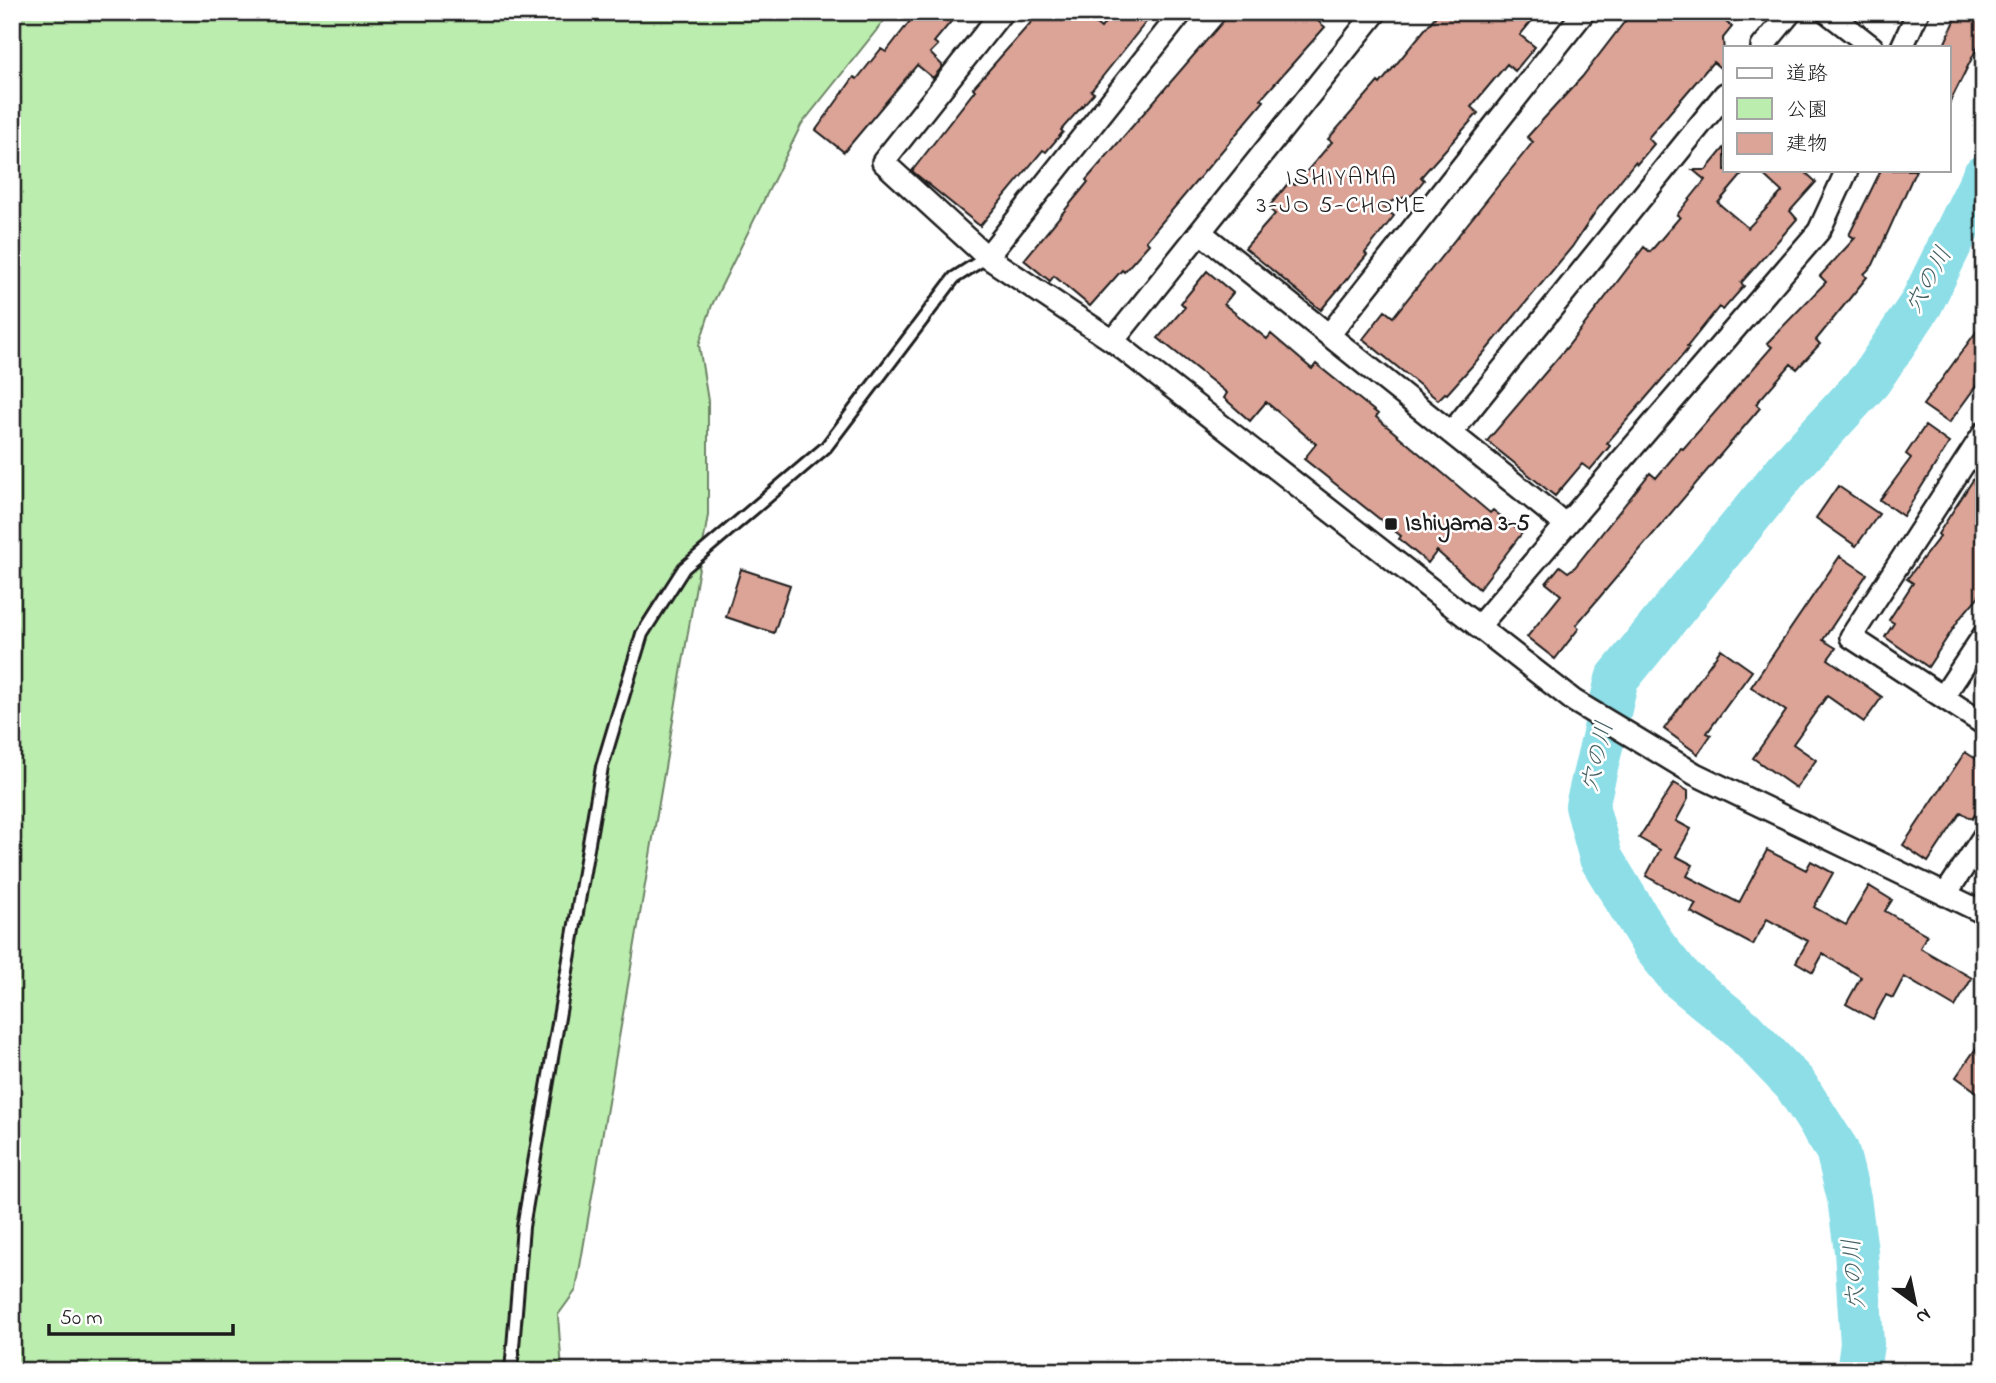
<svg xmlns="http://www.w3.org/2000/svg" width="1996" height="1383" font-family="'Indie Flower','Klee One',sans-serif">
<rect width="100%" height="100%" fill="#fff"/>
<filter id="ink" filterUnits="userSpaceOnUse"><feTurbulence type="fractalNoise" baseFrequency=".0143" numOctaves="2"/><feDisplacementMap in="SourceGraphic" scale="14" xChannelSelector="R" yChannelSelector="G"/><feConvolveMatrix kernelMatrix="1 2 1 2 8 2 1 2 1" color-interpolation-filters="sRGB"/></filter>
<g filter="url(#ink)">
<path fill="#bbedae" stroke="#6c8465" stroke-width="2" d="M 12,12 L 891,12 L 801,125 L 712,305 L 699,345 L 708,401 L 708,515 L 576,1290 L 558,1315 L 562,1371 L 12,1371 Z"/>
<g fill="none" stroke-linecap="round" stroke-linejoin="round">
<path stroke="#8ddee7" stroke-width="44" d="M 1858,1371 L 1862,1344 L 1856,1251 L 1849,1198 L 1837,1150 L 1795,1084 L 1742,1029 L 1679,977 L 1655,947 L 1601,858 L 1587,806 L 1617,679 L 1787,470 L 1870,380 L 1921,304 L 1984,176"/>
</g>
<path fill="#dca397" stroke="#1c1c1c" stroke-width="2" d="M 917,12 L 959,12 L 934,42 L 938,45 L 930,53 L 943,66 L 933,78 L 917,65 L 844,152 L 816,130 L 854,77 L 857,79 L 881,49 L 886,52 Z
M 1040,12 L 1082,12 L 1101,28 L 1113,12 L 1154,12 L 1091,91 L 1094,93 L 1061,130 L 1063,132 L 1046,152 L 1043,150 L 980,226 L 912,171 L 975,90 L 973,88 Z
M 1231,12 L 1307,12 L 1325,27 L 1261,99 L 1264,101 L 1146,241 L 1149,244 L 1124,272 L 1122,270 L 1090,306 L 1054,276 L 1050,281 L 1024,260 L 1088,182 L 1086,180 Z
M 1439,12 L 1539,12 L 1520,35 L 1535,47 L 1515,71 L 1507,64 L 1471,107 L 1478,113 L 1421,177 L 1424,180 L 1412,195 L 1381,205 L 1394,216 L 1365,253 L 1367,255 L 1321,310 L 1245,248 L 1275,214 L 1268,208 L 1290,181 L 1295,185 L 1332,142 L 1328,139 L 1378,82 L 1380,84 Z
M 1632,12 L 1714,12 L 1732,27 L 1723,38 L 1725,72 L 1713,62 L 1648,138 L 1654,144 L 1637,164 L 1635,162 L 1596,211 L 1572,247 L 1488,348 L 1447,394 L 1445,393 L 1438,400 L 1363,339 L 1385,311 L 1393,317 L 1533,142 L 1527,137 L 1582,77 Z
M 1959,12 L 1984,12 L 1984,34 L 1949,104 L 1949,47 L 1943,47 Z
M 1725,147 L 1725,170 L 1746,170 L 1718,203 L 1748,228 L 1782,192 L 1758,170 L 1803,170 L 1816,182 L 1790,211 L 1797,219 L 1741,283 L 1744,286 L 1723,310 L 1719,307 L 1687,347 L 1689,348 L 1607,443 L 1610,446 L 1590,470 L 1582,464 L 1555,496 L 1487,441 L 1568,346 L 1644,247 L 1650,252 L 1680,217 L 1677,215 L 1705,180 L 1693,170 L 1706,170 Z
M 1881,170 L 1916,170 L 1873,265 L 1864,274 L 1867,277 L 1816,340 L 1820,344 L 1797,369 L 1791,364 L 1756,404 L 1760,408 L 1576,625 L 1579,628 L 1555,659 L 1527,637 L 1561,595 L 1546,583 L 1560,566 L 1568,572 L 1575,567 L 1650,473 L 1656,478 L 1681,448 L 1683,449 L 1772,347 L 1767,343 L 1826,282 L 1820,276 L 1855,238 L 1849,235 Z
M 1207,271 L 1233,293 L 1224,304 L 1267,339 L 1271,334 L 1312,369 L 1316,364 L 1378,414 L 1376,417 L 1490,513 L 1493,510 L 1522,533 L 1479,589 L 1437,551 L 1428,563 L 1399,539 L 1401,536 L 1304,459 L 1316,444 L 1266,402 L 1250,421 L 1224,398 L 1227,393 L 1158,338 L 1185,307 L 1181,303 Z
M 1984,321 L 1984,375 L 1949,423 L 1923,405 Z
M 1925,426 L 1949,443 L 1903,516 L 1880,500 L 1911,458 L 1906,454 Z
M 1984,463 L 1984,590 L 1960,618 L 1928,667 L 1885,637 L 1894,623 L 1889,620 L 1913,583 L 1907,579 L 1940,536 L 1938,534 Z
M 1838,486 L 1879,514 L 1856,546 L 1816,518 Z
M 1840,556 L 1867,574 L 1823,640 L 1836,648 L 1828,659 L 1882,697 L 1864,722 L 1827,696 L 1793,744 L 1816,760 L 1796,788 L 1753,758 L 1786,711 L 1751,687 Z
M 741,569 L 790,585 L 774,633 L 726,617 Z
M 1721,649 L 1752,671 L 1707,733 L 1711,735 L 1698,754 L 1664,729 Z
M 1965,752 L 1984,764 L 1984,801 L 1972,819 L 1961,812 L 1928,862 L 1903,845 Z
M 1674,783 L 1688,791 L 1688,799 L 1676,821 L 1691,829 L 1676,856 L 1693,865 L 1687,876 L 1739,903 L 1767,850 L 1806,870 L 1811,861 L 1833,873 L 1814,907 L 1846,925 L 1869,886 L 1892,900 L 1885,911 L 1927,935 L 1920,948 L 1972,978 L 1955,1007 L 1904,977 L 1893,998 L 1886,995 L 1873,1019 L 1846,1004 L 1861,977 L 1823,954 L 1813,972 L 1796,962 L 1808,941 L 1767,919 L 1753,945 L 1691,912 L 1696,904 L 1646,876 L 1660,850 L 1639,838 Z
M 1984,1037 L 1984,1097 L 1956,1077 Z"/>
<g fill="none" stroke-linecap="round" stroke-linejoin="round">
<defs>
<path id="lane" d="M 511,1371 L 523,1227 L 602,767 L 642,634 L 684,568 L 826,447 L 954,278 L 987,257"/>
<path id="street" d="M 1002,12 L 883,162 L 987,257 L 1113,341 L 1574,701 L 1695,774 L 1984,913
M 1827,12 L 1872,47
M 1762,47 L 1791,12
M 1902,47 L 1918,12
M 1200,232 L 1566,525
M 987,257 L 1182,12
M 1329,335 L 1584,12
M 1113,341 L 1376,12
M 1451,433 L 1725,94
M 1984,433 L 1851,637 L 1984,724
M 1478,627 L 1819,231 L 1847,170
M 1943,697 L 1984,635
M 1945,895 L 1984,836"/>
</defs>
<use href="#lane" stroke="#1c1c1c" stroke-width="16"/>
<use href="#street" stroke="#1c1c1c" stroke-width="26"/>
<use href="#lane" stroke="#fff" stroke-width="10"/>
<use href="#street" stroke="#fff" stroke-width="21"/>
</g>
</g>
<rect fill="#1c1c1c" stroke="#fff" stroke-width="2.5" x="1384" y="517" width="14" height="14" rx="3.5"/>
<g text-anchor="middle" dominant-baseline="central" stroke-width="5" stroke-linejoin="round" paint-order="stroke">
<g font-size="23" font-weight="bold" fill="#1c1c1c" stroke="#fff" text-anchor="start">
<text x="1405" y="524">Ishiyama 3-5</text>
</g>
<g font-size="24" letter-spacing="2" fill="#1c1c1c" stroke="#fff">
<text x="1342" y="178">ISHIYAMA<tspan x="1342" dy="28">3-JO 5-CHOME</tspan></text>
</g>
<g font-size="24" font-style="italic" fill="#446063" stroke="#fff">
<text transform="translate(1930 281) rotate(-62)">穴の川</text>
<text transform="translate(1599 757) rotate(-77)">穴の川</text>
<text transform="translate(1856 1274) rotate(-95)">穴の川</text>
</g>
</g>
<rect width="1996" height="1383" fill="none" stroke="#fff" stroke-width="42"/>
<rect x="21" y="21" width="1954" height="1341" fill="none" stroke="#1c1c1c" stroke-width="2.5" filter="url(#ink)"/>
<rect x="1723" y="46" width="228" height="126" fill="#ffffff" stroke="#a4a4a4" stroke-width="2"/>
<rect x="1737" y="68" width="35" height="10" fill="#ffffff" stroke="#a4a4a4" stroke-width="2"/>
<text x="1786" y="80" font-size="21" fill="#1c1c1c">道路</text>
<rect x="1737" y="98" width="35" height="21" fill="#bbedae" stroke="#a4a4a4" stroke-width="2"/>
<text x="1786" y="116" font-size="21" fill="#1c1c1c">公園</text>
<rect x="1737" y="133" width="35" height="21" fill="#dca397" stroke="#a4a4a4" stroke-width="2"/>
<text x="1786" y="150" font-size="21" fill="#1c1c1c">建物</text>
<g transform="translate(1915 1303) rotate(147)" stroke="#ffffff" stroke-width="5" paint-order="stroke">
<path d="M0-5L12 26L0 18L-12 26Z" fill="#1c1c1c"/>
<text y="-10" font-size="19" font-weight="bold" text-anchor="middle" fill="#1c1c1c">N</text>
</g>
<path d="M49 1324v10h184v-10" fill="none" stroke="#1c1c1c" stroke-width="3.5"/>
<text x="60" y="1324" font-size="21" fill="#1c1c1c" stroke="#ffffff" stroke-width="5" paint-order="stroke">50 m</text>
</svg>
